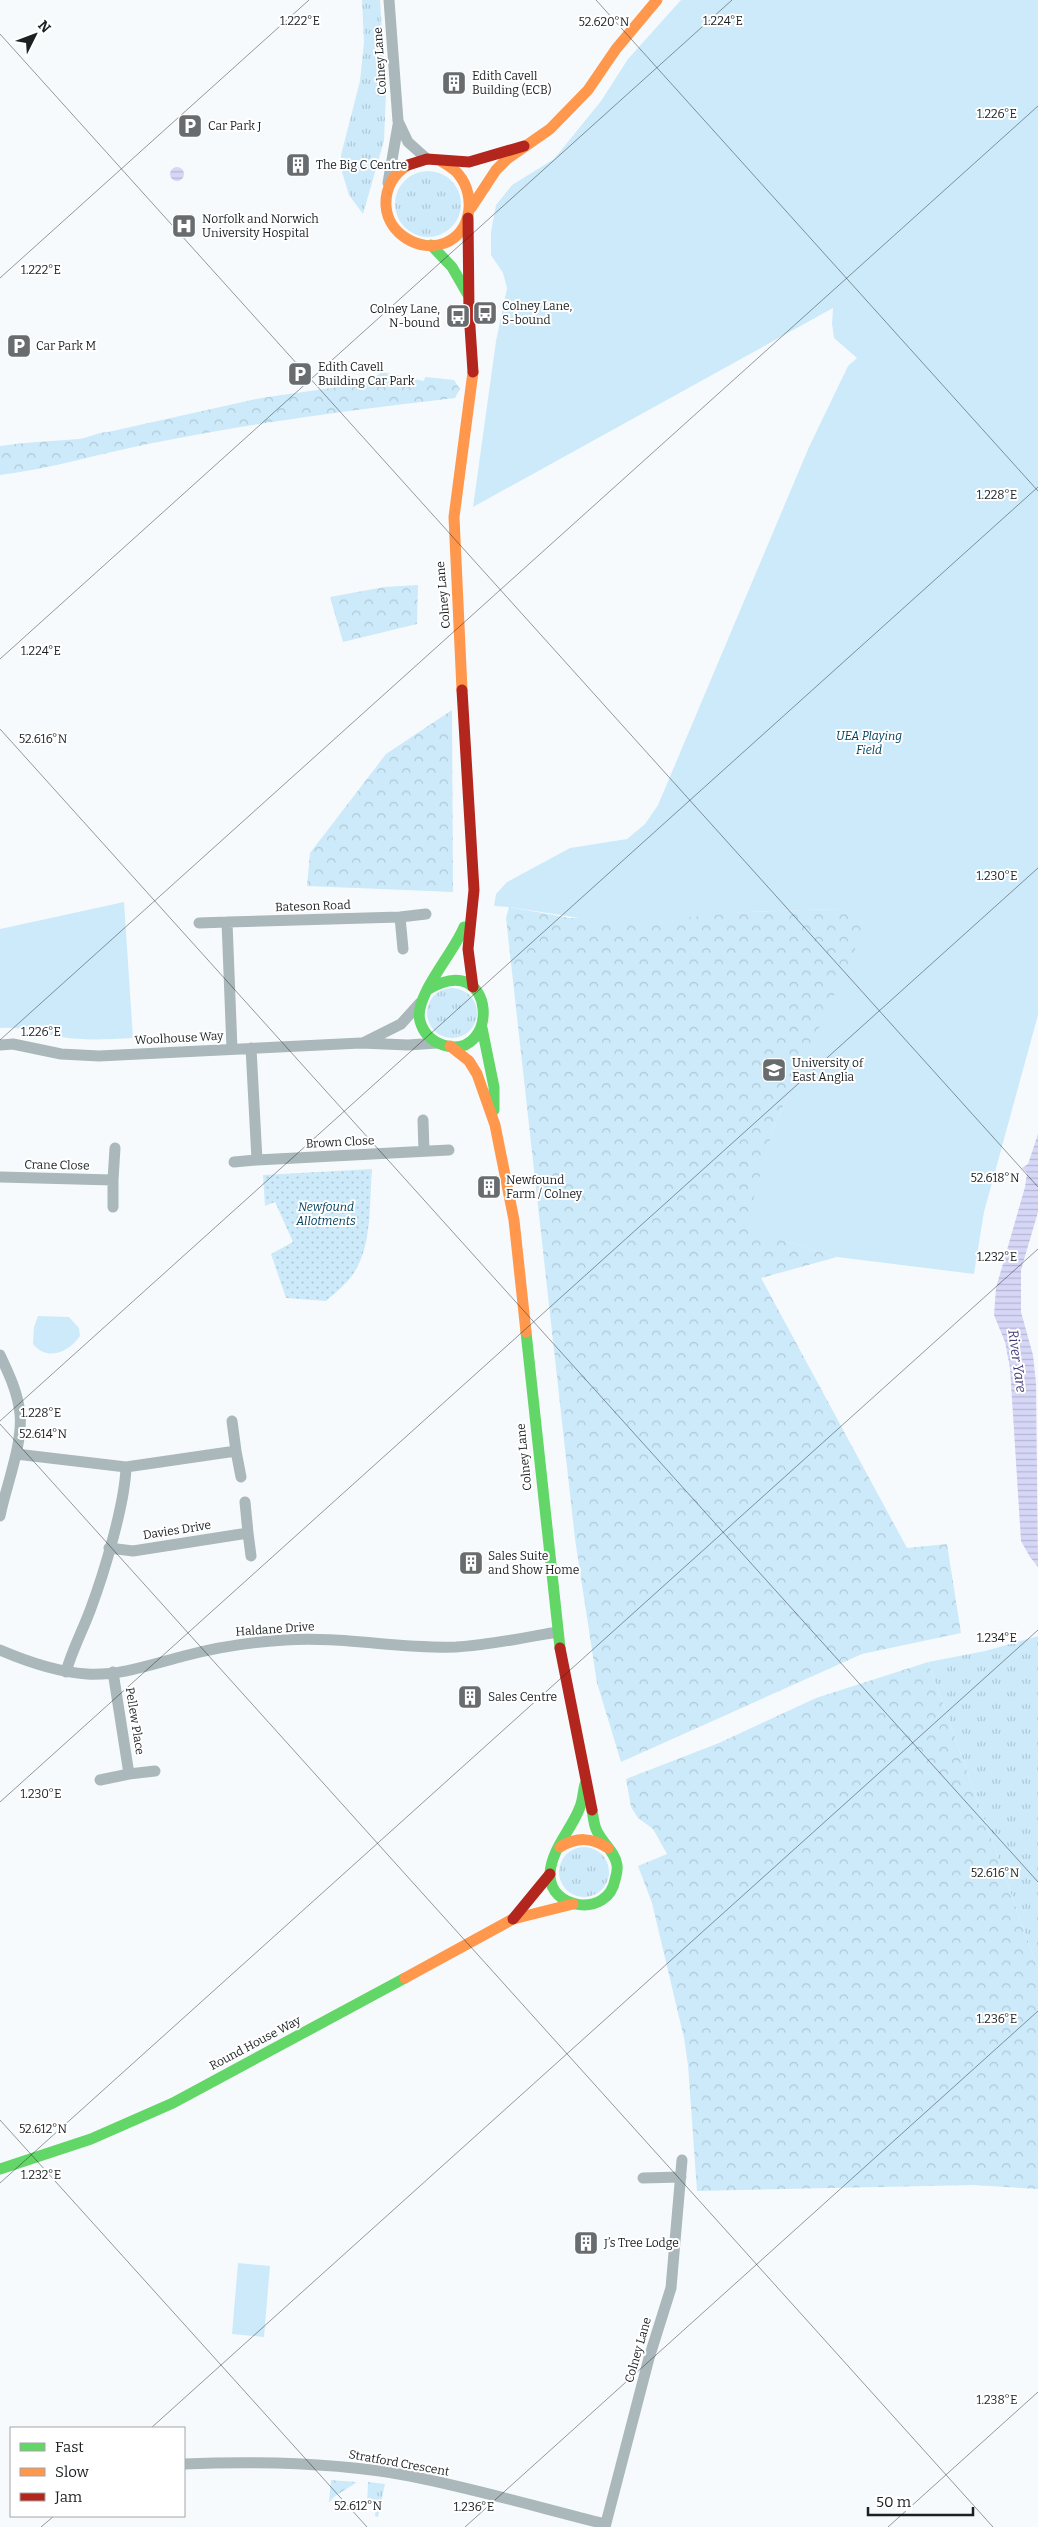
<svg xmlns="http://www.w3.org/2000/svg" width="1038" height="2527" font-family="Bitter,serif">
<defs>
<pattern id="grass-tufts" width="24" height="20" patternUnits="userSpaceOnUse" patternTransform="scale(1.25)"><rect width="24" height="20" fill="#cdeafa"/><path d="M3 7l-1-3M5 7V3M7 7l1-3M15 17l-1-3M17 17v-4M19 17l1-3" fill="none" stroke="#afc8d6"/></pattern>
<pattern id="forest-crowns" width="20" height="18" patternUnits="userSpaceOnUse" patternTransform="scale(1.25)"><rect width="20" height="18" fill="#cdeafa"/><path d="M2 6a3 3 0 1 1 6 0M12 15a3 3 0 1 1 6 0" fill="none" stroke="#afc8d6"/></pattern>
<pattern id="garden-dots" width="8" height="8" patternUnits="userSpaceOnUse" patternTransform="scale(1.25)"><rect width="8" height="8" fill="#cdeafa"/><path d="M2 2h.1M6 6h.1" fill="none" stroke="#afc8d6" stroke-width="1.8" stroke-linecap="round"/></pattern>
<pattern id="water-rules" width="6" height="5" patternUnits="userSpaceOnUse" patternTransform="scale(1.25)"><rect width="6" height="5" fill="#d6d6f7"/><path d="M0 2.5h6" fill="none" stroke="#b7b7d3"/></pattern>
</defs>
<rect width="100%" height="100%" fill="#f7fafc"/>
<path fill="url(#grass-tufts)" d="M 362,0 L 380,0 L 386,93 L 384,141 L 363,214 L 349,195 L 342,172 L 341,155 L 360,81 L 364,42 Z
M395 204a33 33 0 1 1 66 0a33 33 0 1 1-66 0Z
M427 1013a25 25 0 1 1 50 0a25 25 0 1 1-50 0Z
M 1038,1636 L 1038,1969 L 928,1662 L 985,1651 Z
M559 1872a25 25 0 1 1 50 0a25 25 0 1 1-50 0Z
M 368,2482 L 385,2484 L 378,2517 L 375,2516 L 376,2506 L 367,2504 Z"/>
<path fill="url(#forest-crowns)" d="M 382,372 L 424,381 L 425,377 L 454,380 L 460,389 L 455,398 C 352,410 249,423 148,444 C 98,454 50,469 0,475 L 0,446 C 26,442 52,441 78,439 C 89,438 97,432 108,432 L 261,398 L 366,383 Z
M 418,585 L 417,624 L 343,642 L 330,597 L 384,587 Z
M 452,710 L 453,892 L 307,886 L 310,853 L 386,754 Z
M 509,907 L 570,918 L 835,909 L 869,921 L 774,1126 L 746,1229 L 837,1257 L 761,1278 L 907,1548 L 947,1544 L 961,1633 L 862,1654 L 621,1762 L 597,1683 L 575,1539 L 506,918 Z
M 928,1662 L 1038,1969 L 1038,2189 L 973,2185 L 697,2191 L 688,2065 L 684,2038 L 652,1903 L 638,1866 L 667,1854 L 653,1829 L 638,1818 L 631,1807 L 626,1779 L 719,1743 L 816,1698 Z
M 331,2480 L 356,2482 L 356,2483 L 335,2496 L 329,2502 Z"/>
<path fill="#cdeafa" d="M 681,0 L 1038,0 L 1038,1015 L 984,1212 L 974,1274 L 837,1257 L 745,1229 L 774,1126 L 868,921 L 835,909 L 746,912 L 618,924 L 509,907 L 494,906 L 496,894 L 507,882 L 570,848 L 627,839 L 645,824 L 658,805 L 809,447 L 848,366 L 857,358 L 834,338 L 832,324 L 833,308 L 473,507 L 496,341 L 507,288 L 503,273 L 491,255 L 491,232 L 496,205 L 512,185 L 554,159 L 601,101 L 628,59 Z
M 124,902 L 133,1038 C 109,1039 85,1041 62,1037 C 40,1034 22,1026 0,1028 L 0,929 Z
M 38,1316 L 69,1317 L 79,1328 L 80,1336 C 69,1352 47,1362 33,1344 L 34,1327 Z
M 238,2263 L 270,2266 L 264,2337 L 232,2334 Z"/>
<path fill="url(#garden-dots)" d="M 372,1169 C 369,1203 373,1249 351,1277 C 344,1286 334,1294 326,1301 L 286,1298 L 271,1254 L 293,1242 L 275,1202 L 265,1206 L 263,1175 Z"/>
<path fill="url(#water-rules)" d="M170 174a7 7 0 1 1 14 0a7 7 0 1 1-14 0Z
M 1038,1134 L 1038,1212 L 1021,1270 L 1021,1312 L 1033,1355 L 1036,1383 L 1038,1567 L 1030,1557 L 1021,1541 L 1010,1368 L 1005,1342 L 994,1315 L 996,1288 L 1025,1187 L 1027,1173 L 1022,1168 L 1028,1164 Z"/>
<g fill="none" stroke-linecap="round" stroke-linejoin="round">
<path stroke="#aab8bb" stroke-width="11" d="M 389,0 L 398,121 L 408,142 L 427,159
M 388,183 L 398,125
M 400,917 L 403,949
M 199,923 L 227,922
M 365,1042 L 401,1024 L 420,1003
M 0,1045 L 13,1044 L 61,1054 L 99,1056 L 361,1043 L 408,1045 L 437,1043
M 232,1049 L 227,922 L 400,917 L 426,914
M 423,1120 L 424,1151
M 257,1160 L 449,1150
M 234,1162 L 257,1160 L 251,1048
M 0,1177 L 113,1180 L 115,1148
M 113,1207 L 113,1180
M 0,1355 C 9,1374 18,1393 20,1414 C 23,1444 6,1486 0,1516
M 232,1421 L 236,1451
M 16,1454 L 126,1467 C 125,1504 104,1573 91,1608 C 83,1630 72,1650 66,1672
M 126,1467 L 236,1451 L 241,1477
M 245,1502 L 248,1533
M 109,1548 L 133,1551 L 248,1533 L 251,1556
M 0,1650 C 28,1662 57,1672 87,1674 C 120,1676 153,1664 184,1656 C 217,1647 251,1642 285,1640 C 342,1636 399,1649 456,1647 C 489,1645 524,1638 557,1632
M 113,1672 L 129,1774 L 155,1771
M 100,1780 L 129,1774
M 643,2178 L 681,2177
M 184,2464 C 259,2461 336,2462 410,2476 C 476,2489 541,2508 605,2524
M 605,2527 L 649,2358 L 671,2288 L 682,2160"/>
<path stroke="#63d668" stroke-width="11" d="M 431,245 L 452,267 L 467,293
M 427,990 C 498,947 500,1063 443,1045 C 431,1041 423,1032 420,1021 C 413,997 454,953 464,927
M 482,1028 L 494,1087 L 494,1110
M 526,1332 L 560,1648
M 585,1784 C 583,1791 583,1800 580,1807 C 572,1829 552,1848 550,1873 C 548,1910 608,1918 615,1880 C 616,1876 618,1870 617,1865 C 615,1851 601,1842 596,1829 C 594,1824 593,1816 592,1810
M 0,2169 L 91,2139 L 173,2103 L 405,1978"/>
<path stroke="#ff974d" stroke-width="11" d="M 408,165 C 393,174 385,189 386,206 C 388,234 420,253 445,243 C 472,232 476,196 459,175 C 455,169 447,165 441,161
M 471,208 L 496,170 L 507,159 L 550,129 L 588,90 L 616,49 L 657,0
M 462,690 L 454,517 L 473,372
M 450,1046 L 469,1061 L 477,1074 L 495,1125 L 514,1220 L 526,1332
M 560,1847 C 577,1837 591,1837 608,1848
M 405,1978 L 513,1919 L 573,1904"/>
<path stroke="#b3261e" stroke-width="11" d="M 408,165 L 427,159 L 469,162 L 524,146
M 468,218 L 469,312 L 473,372
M 462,690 L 474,890 L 468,949 L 473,987
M 560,1648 L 592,1810
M 513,1919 L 550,1874"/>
</g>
<path fill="none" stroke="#1b2023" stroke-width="1" stroke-opacity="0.45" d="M 596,0 L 1038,491M 0,34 L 1038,1187M 0,278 L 309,0M 0,659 L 732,0M 0,729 L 1038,1882M 0,1040 L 1038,106M 0,1421 L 1038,487M 0,1424 L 993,2527M 0,1802 L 1038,868M 0,2120 L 367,2527M 0,2183 L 1038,1249M 151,2428 L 1038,1630M 41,2527 L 54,2516M 465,2527 L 1038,2011M 888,2527 L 1038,2392"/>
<defs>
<symbol id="building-square" viewBox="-11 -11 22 22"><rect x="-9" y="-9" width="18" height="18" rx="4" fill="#686c6f" stroke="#fff"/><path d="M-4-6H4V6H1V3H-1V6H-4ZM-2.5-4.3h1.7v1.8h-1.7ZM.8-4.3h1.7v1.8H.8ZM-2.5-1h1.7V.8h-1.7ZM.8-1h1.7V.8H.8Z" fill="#fff"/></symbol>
<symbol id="parking-square" viewBox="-11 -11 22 22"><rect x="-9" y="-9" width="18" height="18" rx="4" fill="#686c6f" stroke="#fff"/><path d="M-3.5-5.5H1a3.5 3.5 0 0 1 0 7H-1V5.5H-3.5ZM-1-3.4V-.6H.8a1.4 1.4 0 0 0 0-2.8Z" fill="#fff"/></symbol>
<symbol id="hospital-square" viewBox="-11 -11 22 22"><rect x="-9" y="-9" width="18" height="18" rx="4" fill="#686c6f" stroke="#fff"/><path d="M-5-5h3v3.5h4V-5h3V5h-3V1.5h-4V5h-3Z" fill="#fff"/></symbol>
<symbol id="bus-square" viewBox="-11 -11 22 22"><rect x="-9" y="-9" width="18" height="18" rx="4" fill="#686c6f" stroke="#fff"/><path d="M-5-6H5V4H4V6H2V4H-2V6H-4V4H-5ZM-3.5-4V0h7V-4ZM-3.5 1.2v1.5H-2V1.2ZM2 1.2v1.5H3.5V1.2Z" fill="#fff"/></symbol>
<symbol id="university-square" viewBox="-11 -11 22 22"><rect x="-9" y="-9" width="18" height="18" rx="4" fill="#686c6f" stroke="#fff"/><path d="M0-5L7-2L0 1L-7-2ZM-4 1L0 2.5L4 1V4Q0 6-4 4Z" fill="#fff"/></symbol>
</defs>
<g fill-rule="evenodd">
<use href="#building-square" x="440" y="69" width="28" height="28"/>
<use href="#parking-square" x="176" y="112" width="28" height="28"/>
<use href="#building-square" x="284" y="151" width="28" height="28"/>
<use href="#hospital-square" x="170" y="212" width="28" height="28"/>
<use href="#bus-square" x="471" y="299" width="28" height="28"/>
<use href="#bus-square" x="444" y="302" width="28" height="28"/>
<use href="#parking-square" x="5" y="332" width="28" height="28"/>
<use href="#parking-square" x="286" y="360" width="28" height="28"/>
<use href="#university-square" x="760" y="1056" width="28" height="28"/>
<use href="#building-square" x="475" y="1173" width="28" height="28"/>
<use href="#building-square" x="457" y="1549" width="28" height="28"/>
<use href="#building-square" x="456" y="1683" width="28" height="28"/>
<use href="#building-square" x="572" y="2229" width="28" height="28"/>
</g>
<g text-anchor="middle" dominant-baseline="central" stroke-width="4" stroke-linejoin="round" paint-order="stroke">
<g font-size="12" fill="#1b2023" stroke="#fff">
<text transform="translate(380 61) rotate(-94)">Colney Lane</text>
<text transform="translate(443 595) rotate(-95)">Colney Lane</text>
<text transform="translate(313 906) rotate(-2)">Bateson Road</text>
<text transform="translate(179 1038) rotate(-3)">Woolhouse Way</text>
<text transform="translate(340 1142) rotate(-3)">Brown Close</text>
<text transform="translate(57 1165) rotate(1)">Crane Close</text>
<text transform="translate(524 1457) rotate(-96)">Colney Lane</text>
<text transform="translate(177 1530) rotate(-9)">Davies Drive</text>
<text transform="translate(275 1629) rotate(-4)">Haldane Drive</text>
<text transform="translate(135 1721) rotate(81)">Pellew Place</text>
<text transform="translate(255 2043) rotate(-28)">Round House Way</text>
<text transform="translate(638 2350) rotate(-74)">Colney Lane</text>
<text transform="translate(399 2463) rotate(10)">Stratford Crescent</text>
</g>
<g font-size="12" fill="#1b2023" stroke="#fff" text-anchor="start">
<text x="472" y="76">Edith Cavell<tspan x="472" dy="14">Building (ECB)</tspan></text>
<text x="208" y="126">Car Park J</text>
<text x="316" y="165">The Big C Centre</text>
<text x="202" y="219">Norfolk and Norwich<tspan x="202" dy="14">University Hospital</tspan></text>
<text x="502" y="306">Colney Lane,<tspan x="502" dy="14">S-bound</tspan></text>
<text x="440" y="309" text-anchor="end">Colney Lane,<tspan x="440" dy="14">N-bound</tspan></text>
<text x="36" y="346">Car Park M</text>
<text x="318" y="367">Edith Cavell<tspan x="318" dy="14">Building Car Park</tspan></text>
<text x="792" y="1063">University of<tspan x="792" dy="14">East Anglia</tspan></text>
<text x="506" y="1180">Newfound<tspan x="506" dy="14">Farm / Colney</tspan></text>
<text x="488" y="1556">Sales Suite<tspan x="488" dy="14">and Show Home</tspan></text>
<text x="488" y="1697">Sales Centre</text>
<text x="604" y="2243">J’s Tree Lodge</text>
</g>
<g font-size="12" font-style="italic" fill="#00415e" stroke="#fff">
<text x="869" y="736">UEA Playing<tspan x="869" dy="14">Field</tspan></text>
<text x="326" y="1207">Newfound<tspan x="326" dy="14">Allotments</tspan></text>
</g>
<g font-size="14" font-style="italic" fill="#423a74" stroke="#fff">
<text transform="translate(1017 1361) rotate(82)">River Yare</text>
</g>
</g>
<g font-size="12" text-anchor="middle" fill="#1b2023" stroke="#fff" stroke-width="4" stroke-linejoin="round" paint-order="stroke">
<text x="300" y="25">1.222°E</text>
<text x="723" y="25">1.224°E</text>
<text x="604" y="26">52.620°N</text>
<text x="997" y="118">1.226°E</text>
<text x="41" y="274">1.222°E</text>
<text x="997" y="499">1.228°E</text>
<text x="41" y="655">1.224°E</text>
<text x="43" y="743">52.616°N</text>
<text x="997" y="880">1.230°E</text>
<text x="41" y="1036">1.226°E</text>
<text x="995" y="1182">52.618°N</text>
<text x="997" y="1261">1.232°E</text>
<text x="41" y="1417">1.228°E</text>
<text x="43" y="1438">52.614°N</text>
<text x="997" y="1642">1.234°E</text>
<text x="41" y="1798">1.230°E</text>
<text x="995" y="1877">52.616°N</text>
<text x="997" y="2023">1.236°E</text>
<text x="43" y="2133">52.612°N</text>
<text x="41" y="2179">1.232°E</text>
<text x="997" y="2404">1.238°E</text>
<text x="358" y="2510">52.612°N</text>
<text x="474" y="2511">1.236°E</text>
</g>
<rect x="10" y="2427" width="175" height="90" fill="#ffffff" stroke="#a4a6a7"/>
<rect x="20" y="2443" width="25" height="8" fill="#63d668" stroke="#a4a6a7"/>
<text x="55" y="2452" font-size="15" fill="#1b2023">Fast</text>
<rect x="20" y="2468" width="25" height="8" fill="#ff974d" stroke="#a4a6a7"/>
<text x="55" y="2477" font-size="15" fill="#1b2023">Slow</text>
<rect x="20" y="2493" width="25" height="8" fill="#b3261e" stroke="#a4a6a7"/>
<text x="55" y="2502" font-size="15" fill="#1b2023">Jam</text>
<g transform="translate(35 35) rotate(48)" stroke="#ffffff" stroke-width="4" paint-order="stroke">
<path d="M0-4L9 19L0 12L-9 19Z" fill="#1b2023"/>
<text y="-8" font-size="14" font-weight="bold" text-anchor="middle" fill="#1b2023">N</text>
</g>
<path d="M868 2507v8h105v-8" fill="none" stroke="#1b2023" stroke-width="2.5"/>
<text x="876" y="2507" font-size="15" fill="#1b2023" stroke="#ffffff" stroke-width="4" paint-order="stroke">50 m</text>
</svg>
